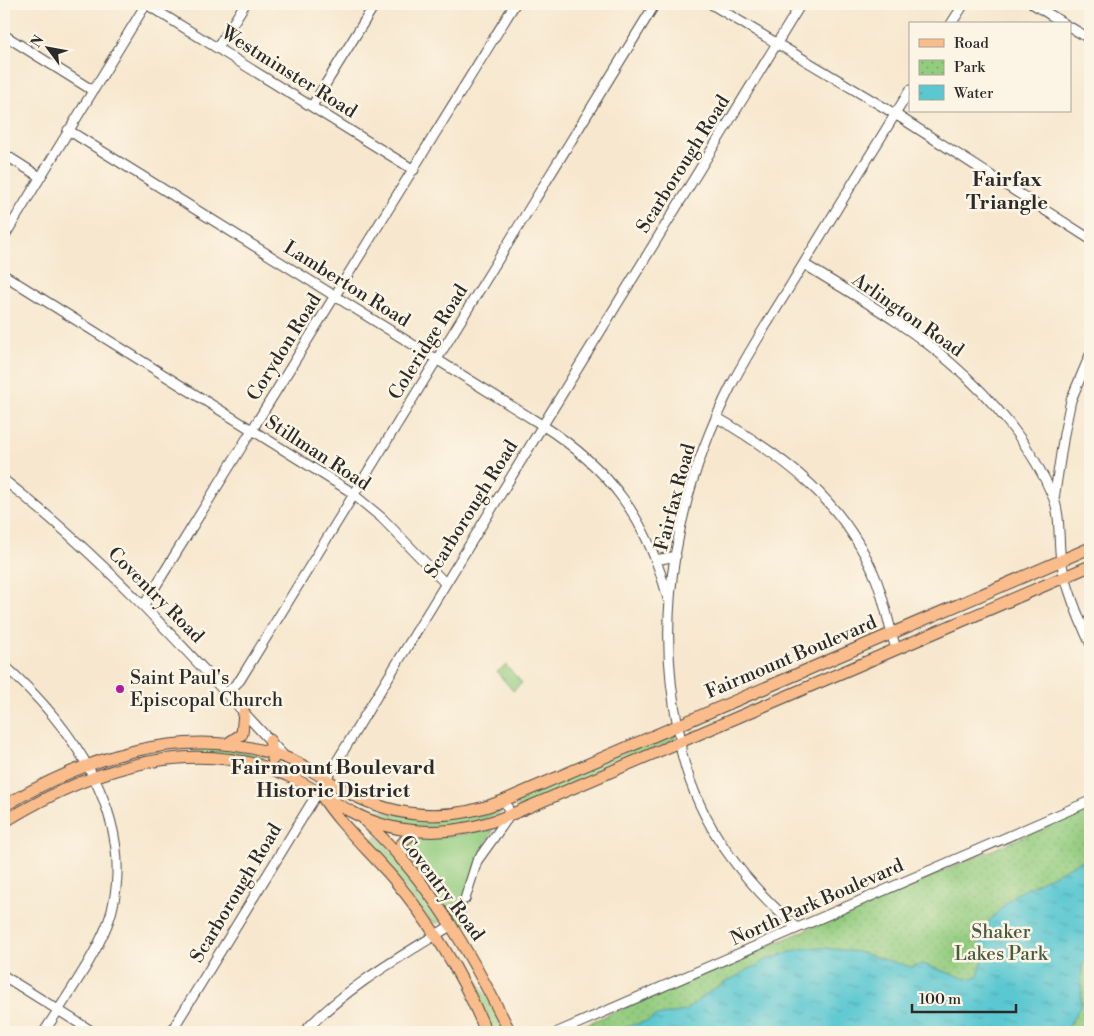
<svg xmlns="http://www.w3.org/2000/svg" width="1094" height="1036" font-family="'Libre Bodoni',serif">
<defs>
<pattern id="park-dots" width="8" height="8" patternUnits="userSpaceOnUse" patternTransform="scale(1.25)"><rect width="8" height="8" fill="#93cc7f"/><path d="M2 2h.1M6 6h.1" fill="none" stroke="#7faf6e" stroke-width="1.8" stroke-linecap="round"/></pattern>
<pattern id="water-ripples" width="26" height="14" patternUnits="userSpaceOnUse" patternTransform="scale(1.25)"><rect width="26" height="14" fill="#5ac7d1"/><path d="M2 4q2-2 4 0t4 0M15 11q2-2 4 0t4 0" fill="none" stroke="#4ba2aa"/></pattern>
</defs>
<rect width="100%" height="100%" fill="#fcf5e5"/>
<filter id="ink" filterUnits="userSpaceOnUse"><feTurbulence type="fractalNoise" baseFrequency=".02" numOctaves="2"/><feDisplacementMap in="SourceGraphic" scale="10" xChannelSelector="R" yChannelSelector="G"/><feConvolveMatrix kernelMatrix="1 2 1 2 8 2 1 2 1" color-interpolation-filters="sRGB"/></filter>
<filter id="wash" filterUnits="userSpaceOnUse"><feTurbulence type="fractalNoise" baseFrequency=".0096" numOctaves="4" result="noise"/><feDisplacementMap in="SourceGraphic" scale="20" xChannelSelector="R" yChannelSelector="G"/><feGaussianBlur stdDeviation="1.12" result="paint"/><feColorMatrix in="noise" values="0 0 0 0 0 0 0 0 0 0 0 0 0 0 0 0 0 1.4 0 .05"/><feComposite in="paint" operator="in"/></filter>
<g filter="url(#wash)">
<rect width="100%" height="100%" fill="#f7e7ce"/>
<path fill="#93cc7f" stroke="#5f7c55" d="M 506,665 L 522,683 L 513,691 L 497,672 Z
M 672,732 L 677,737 L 674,740 L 520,808 L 513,803 L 516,799 Z
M 227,748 L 264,756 L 262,763 L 194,753 L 190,749 Z
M 365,805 L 391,814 L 497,808 L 501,813 C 486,818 470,824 456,826 C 423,830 390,825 361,811 Z
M 486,829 L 493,831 C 477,856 466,892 468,922 L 458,928 L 405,856 L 407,843 C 419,833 431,837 446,836 C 459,836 473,832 486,829 Z
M 377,836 L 397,858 L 441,919 L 438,923 L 432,922 L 368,844 Z
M 464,959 L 466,959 L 505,1032 L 493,1032 L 461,966 Z"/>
<path fill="url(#park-dots)" stroke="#5f7c55" d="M 1090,808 L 1090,1032 L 568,1032 Z"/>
<path fill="url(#water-ripples)" stroke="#42797e" d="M 1087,858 L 1090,858 L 1090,954 L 1082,965 L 1081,1004 L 1066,1032 L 607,1032 L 648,1021 L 656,1016 L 685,1011 L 710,991 L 766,960 L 800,949 L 816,947 L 858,952 L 911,967 L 922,964 L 967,979 L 978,976 L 984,956 L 979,942 L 989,921 L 1014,895 Z"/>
</g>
<g filter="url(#ink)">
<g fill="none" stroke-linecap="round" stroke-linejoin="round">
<defs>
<path id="minor" d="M 146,4 L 414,170
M 711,4 L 895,114 L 1090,239
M 1033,4 L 1065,24
M 951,24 L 964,4
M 1070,27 L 1090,39
M 4,35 L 92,90
M 218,47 L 245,4
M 312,106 L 375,4
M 68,130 L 542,425 C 611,469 648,521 668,599
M 4,154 L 40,177
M 4,237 L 146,4
M 804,264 C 853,295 907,324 951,363 C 993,399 1032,446 1053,497 C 1061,514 1058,542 1061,561 C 1067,588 1078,617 1090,643
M 4,275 L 348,490 L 382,518 L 445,583
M 716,417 C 786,458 845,502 876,579 C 885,602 889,626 896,649
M 4,480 C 108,561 196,661 286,758
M 1054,499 L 1064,434 L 1071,400 L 1090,355
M 656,560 L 676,556
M 144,605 L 515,4
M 4,665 C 71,725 136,815 112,910 C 103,946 65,999 44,1032
M 226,694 L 240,680 L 655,4
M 465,899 L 477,861 L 510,815 L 505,800
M 797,928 C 743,881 700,826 682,754 C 680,747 681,739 679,731 C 653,614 678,490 732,384 C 750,349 772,316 792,283 C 831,218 871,154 910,90
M 4,976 L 93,1032
M 171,1032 L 801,4
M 304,1032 C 346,987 400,957 452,925
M 558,1032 L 1090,801"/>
<path id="major" d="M 270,740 L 273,759
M 227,744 L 242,734 L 244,712
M 320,793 C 339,824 368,849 392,877 C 432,924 463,975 486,1032
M 4,806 C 87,757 182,724 278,755 C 301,762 321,777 342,789 C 394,819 449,823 505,800 L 1090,548
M 365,821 C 431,882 470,953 510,1032
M 4,822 C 85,772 183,737 277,771 C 304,781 325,798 350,811 C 400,839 458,836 510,815 L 1090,566
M 402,860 L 401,845 L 413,831"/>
</defs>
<use href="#minor" stroke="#4a4743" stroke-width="11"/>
<use href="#major" stroke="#4a4743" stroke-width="13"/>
<use href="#minor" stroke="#fff" stroke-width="9"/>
<use href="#major" stroke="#fabc8b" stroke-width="11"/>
</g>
</g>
<circle fill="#b5179e" stroke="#fcf5e5" stroke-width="2" cx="120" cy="689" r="5"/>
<g text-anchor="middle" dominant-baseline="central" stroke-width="5" stroke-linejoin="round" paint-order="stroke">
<g font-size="19" fill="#2b2b2b" stroke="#fcf5e5">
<text transform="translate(289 72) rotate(32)">Westminster Road</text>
<text transform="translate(683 164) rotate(-58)">Scarborough Road</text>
<text transform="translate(347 284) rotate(32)">Lamberton Road</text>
<text transform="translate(908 315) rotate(35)">Arlington Road</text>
<text transform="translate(428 342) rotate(-58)">Coleridge Road</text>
<text transform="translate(284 347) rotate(-58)">Corydon Road</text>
<text transform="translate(318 453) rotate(33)">Stillman Road</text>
<text transform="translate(675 497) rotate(-75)">Fairfax Road</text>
<text transform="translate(471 509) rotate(-58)">Scarborough Road</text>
<text transform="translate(156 595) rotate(45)">Coventry Road</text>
<text transform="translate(791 657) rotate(-23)">Fairmount Boulevard</text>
<text transform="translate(442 888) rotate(53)">Coventry Road</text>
<text transform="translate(236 893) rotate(-59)">Scarborough Road</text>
<text transform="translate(817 902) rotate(-24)">North Park Boulevard</text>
</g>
<g font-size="19" fill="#2b2b2b" stroke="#fcf5e5" text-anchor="start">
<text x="130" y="678">Saint Paul's<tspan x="130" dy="22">Episcopal Church</tspan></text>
</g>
<g font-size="19" fill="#4a5b44" stroke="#fcf5e5">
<text x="1001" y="932">Shaker<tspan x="1001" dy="22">Lakes Park</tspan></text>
</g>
<g font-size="20" font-weight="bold" fill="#2b2b2b" stroke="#fcf5e5">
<text x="1007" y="180">Fairfax<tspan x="1007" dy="23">Triangle</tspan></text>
<text x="333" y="768">Fairmount Boulevard<tspan x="333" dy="23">Historic District</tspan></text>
</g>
</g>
<rect width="1094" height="1036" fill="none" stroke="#fcf5e5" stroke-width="20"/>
<rect x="909" y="22" width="162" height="90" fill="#fcf5e5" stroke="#a8a49b"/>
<rect x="919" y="39" width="25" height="8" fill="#fabc8b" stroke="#a8a49b"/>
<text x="954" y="48" font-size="15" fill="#2b2b2b">Road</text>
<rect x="919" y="60" width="25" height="15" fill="url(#park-dots)" stroke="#a8a49b"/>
<text x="954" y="72" font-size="15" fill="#2b2b2b">Park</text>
<rect x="919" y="85" width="25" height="15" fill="url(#water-ripples)" stroke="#a8a49b"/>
<text x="954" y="98" font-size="15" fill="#2b2b2b">Water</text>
<g transform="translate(48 48) rotate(302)" stroke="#fcf5e5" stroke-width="4" paint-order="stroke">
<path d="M0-4L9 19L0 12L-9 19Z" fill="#2b2b2b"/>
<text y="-8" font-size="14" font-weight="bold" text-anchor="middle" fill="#2b2b2b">N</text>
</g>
<path d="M912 1004v8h104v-8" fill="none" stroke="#2b2b2b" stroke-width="2.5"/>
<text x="919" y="1004" font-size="15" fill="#2b2b2b" stroke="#fcf5e5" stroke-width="4" paint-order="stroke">100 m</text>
</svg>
